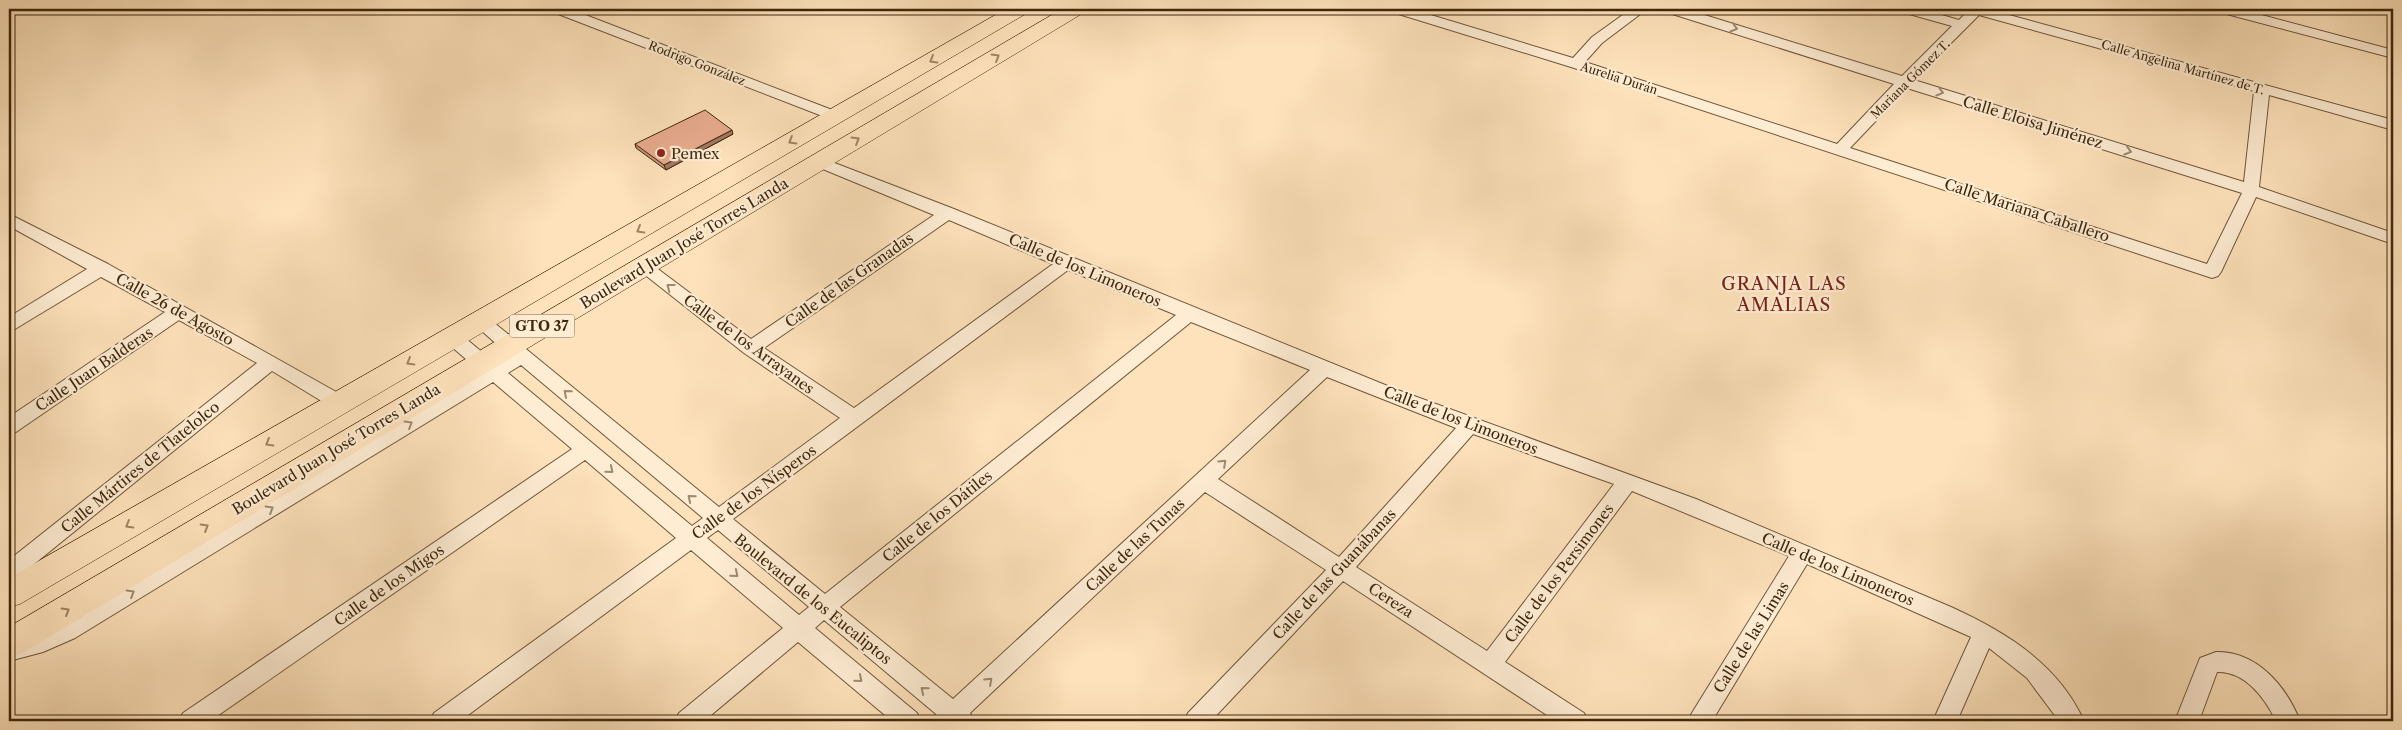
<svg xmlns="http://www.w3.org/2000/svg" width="2402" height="730" font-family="'Libre Caslon Text',serif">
<rect width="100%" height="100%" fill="#fee2bb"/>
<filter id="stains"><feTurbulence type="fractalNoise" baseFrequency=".004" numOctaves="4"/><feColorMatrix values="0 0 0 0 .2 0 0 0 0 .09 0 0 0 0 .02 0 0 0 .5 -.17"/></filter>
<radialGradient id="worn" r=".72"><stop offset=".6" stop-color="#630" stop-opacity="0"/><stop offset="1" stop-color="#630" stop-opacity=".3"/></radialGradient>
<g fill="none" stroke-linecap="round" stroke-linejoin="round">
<defs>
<path id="street" d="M 551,9 L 570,9 L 840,113 L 843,116 L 840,119 L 830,119 L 553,12 Z
M 1390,9 L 1411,9 L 1573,58 L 1592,37 L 1631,9 L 1647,9 L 1602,43 L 1585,62 L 1837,144 L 1894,84 L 1666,12 L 1664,9 L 1685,9 L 1902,76 L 1952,26 L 1902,12 L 1900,9 L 1921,9 L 1959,20 L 1967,12 L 1965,9 L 1987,9 L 2393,120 L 2393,130 L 2269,95 L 2259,187 L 2393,233 L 2393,244 L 2256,197 L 2221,272 L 2218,276 L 2212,278 L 1571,67 L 1392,12 ZM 1979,15 L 2254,91 L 2244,182 L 1914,80 ZM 1907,88 L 2242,193 L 2207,264 L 1850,148 Z
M 2217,9 L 2239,9 L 2393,50 L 2393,58 L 2219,12 Z
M 819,157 L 954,209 L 1395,389 L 1696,499 L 1951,607 C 2006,632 2058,664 2084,721 L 2059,721 L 2027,678 L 1989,648 L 1957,721 L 1933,721 L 1971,637 L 1807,564 L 1712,721 L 1687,721 L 1789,556 L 1632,491 L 1505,662 L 1584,713 L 1588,721 L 1556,721 L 1343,581 L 1211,721 L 1184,721 L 1188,713 L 1326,570 L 1205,492 L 970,713 L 974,721 L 933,721 L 936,714 L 824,620 L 815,628 L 917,713 L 921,721 L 892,721 L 798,642 L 704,721 L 675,721 L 679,713 L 783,628 L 691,550 L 460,721 L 430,721 L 434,713 L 676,538 L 585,460 L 210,721 L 179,721 L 183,713 L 572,449 L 493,382 L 75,638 L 43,652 L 9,661 L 9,641 L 39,633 L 59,624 L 481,372 L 446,342 L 443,337 L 446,332 L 452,331 L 458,332 L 495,363 L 509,355 L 475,325 L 472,321 L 475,317 L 481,315 L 487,317 L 719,507 L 840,418 L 744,353 L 635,267 L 638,263 L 650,263 L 751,339 L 934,215 L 813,165 L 811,162 L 813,159 ZM 949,220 L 1053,264 L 854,408 L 764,348 ZM 1068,270 L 1176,315 L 825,594 L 733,519 ZM 1191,322 L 1310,370 L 953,699 L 840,607 ZM 521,365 L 703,518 L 692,526 L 508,373 ZM 1327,377 L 1456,428 L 1339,557 L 1218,479 ZM 1473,434 L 1614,484 L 1487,651 L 1356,567 ZM 718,530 L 809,607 L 799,615 L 707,538 Z
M 9,214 L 108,264 L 347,398 L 350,403 L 347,408 L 340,410 L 333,408 L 272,371 L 17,578 L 9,581 L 9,560 L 257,363 L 179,320 L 16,432 L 9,434 L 9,417 L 165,312 L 101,277 L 15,329 L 9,331 L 9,317 L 87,269 L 9,226 Z
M 2216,652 C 2257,651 2286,686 2300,721 L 2276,721 C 2265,698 2245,671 2217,672 L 2199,721 L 2175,721 L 2200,658 Z"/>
<path id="primary" d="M 1006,9 L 1030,9 L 1027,13 L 20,604 L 9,607 L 9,578 Z
M 1062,9 L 1086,9 L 1083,13 L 21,654 L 9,658 L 9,627 Z"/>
</defs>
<use href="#street" stroke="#6e5638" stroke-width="2"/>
<use href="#primary" stroke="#3e270d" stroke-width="1"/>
<use href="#street" fill="#feecd3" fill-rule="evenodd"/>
<use href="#primary" fill="#fee2bb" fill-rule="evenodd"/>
</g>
<path fill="#c89379" stroke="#3e270d" d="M 733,134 L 666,170 L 636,148 L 635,144 Z"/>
<path fill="#a27863" stroke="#3e270d" d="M 732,130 L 733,134 L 666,170 L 664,165 Z"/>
<path fill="#e8ab8d" stroke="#3e270d" d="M 705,110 L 732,130 L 664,165 L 635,144 Z"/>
<defs><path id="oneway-chevron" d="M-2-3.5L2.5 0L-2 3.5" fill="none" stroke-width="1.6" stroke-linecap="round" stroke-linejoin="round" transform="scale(1.25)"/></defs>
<g stroke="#9e8a70">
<use href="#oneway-chevron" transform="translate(1734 28) rotate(17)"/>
<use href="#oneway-chevron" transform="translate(1940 92) rotate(17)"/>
<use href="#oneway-chevron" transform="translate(2128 151) rotate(17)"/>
<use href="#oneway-chevron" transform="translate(670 287) rotate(-143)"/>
<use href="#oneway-chevron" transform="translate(567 393) rotate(-139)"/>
<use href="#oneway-chevron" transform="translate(409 424) rotate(-31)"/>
<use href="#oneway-chevron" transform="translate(1223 463) rotate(-43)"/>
<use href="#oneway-chevron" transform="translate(610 470) rotate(40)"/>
<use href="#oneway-chevron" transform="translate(691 498) rotate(-140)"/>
<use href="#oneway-chevron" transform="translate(270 509) rotate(-31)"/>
<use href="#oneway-chevron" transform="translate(735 574) rotate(40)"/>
<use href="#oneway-chevron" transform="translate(131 593) rotate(-31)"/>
<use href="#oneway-chevron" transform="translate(859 679) rotate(40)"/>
<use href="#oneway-chevron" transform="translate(989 681) rotate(-43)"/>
<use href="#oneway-chevron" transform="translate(924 690) rotate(-141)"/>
</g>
<g stroke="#9e8464">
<use href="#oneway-chevron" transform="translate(996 57) rotate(-31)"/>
<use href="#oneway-chevron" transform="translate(933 60) rotate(150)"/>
<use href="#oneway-chevron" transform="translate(856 140) rotate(-31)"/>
<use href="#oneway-chevron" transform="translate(792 141) rotate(149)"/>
<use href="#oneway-chevron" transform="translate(640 230) rotate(150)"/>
<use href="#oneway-chevron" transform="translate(410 362) rotate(150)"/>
<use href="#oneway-chevron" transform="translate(269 443) rotate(150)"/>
<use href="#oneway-chevron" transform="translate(129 525) rotate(150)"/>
<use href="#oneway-chevron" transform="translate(205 527) rotate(-31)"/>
<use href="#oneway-chevron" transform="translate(66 611) rotate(-31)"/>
</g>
<circle fill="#8f2418" stroke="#feecd3" stroke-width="2" cx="661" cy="153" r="5"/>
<g text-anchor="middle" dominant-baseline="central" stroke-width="4.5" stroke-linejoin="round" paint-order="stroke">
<g font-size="12" fill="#3e270d" stroke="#feecd3">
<text transform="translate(697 63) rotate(21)">Rodrigo González</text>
<text transform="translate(2183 67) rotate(16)">Calle Angelina Martínez de T.</text>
<text transform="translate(1619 78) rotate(18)">Aurelia Durán</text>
<text transform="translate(1910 79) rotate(-45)">Mariana Gómez T.</text>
</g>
<rect fill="#feecd3" stroke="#786248" stroke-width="1" x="509.5" y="314.5" width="65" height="23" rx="4"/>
<g font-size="14" font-weight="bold" fill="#3e270d">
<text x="542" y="326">GTO 37</text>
</g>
<g font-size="15" fill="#3e270d" stroke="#feecd3">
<text transform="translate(2033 122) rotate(17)">Calle Eloisa Jiménez</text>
<text transform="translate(2027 210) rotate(18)">Calle Mariana Caballero</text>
<text transform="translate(684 243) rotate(-31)">Boulevard Juan José Torres Landa</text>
<text transform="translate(1085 270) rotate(23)">Calle de los Limoneros</text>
<text transform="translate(849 280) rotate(-35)">Calle de las Granadas</text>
<text transform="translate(175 309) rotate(29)">Calle 26 de Agosto</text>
<text transform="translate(749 344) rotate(36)">Calle de los Arrayanes</text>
<text transform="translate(94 369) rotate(-34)">Calle Juan Balderas</text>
<text transform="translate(1461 420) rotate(21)">Calle de los Limoneros</text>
<text transform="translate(336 449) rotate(-31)">Boulevard Juan José Torres Landa</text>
<text transform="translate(140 467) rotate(-39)">Calle Mártires de Tlatelolco</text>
<text transform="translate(754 492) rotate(-36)">Calle de los Nísperos</text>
<text transform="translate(937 516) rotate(-39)">Calle de los Dátiles</text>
<text transform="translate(1135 545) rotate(-43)">Calle de las Tunas</text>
<text transform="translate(1838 569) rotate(23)">Calle de los Limoneros</text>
<text transform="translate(1559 573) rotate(-53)">Calle de los Persimones</text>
<text transform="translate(1334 574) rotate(-47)">Calle de las Guanábanas</text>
<text transform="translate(389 585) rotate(-35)">Calle de los Migos</text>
<text transform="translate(813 599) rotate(39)">Boulevard de los Eucaliptos</text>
<text transform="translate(1391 600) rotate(33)">Cereza</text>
<text transform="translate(1751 637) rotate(-58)">Calle de las Limas</text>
</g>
<g font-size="15" fill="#3e270d" stroke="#feecd3" text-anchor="start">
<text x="671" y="153">Pemex</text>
</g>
<g font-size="18" letter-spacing="1" fill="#7a1f14" stroke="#feecd3">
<text x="1784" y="284">GRANJA LAS<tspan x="1784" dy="21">AMALIAS</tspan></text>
</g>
</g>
<rect width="2402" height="730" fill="none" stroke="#fee2bb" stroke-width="30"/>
<rect x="10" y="10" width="2382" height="710" fill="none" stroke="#3e270d" stroke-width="2.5"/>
<rect x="15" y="15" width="2372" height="700" fill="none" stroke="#3e270d"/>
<rect width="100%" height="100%" filter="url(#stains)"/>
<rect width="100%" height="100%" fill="url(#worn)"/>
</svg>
